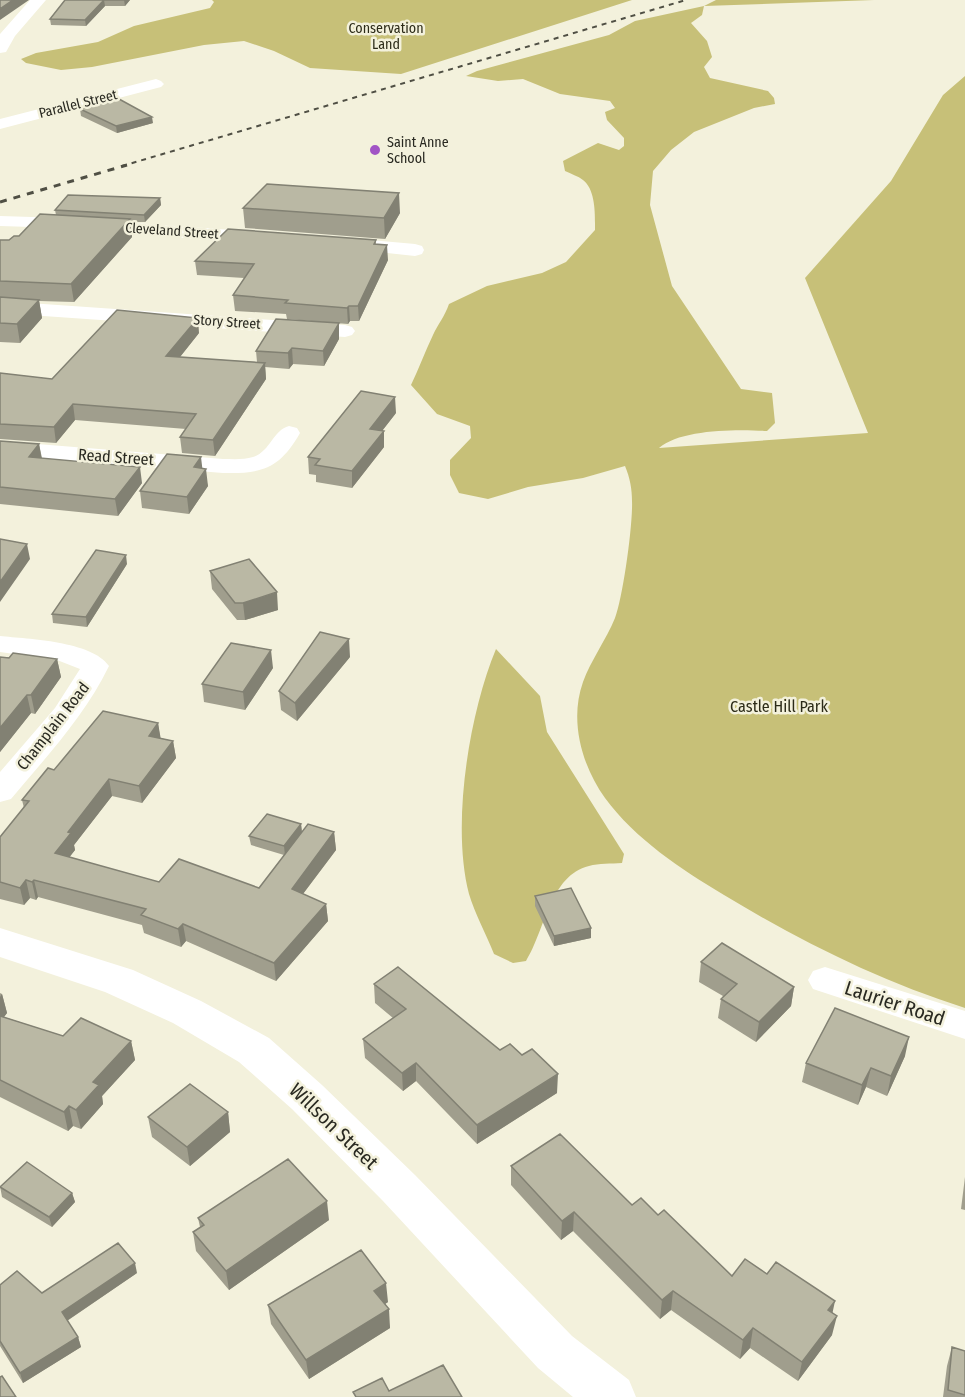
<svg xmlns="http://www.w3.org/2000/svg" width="965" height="1397" font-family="'Fira Sans Condensed',sans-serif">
<rect width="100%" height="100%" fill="#f3f1dc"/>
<path fill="#c7c078" d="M 212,0 L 632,0 L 401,74 L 310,68 L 274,51 L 244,41 L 204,45 L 92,67 L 61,70 L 26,63 L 21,59 L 36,53 L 98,42 L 134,26 L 210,8 L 214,2 Z
M 716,0 L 874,0 L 704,6 L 702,15 L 691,23 L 707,41 L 712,57 L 704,67 L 710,78 L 768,91 L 774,98 L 775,104 L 754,108 L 694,132 L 671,150 L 653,171 L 650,205 L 672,286 L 741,389 L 772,393 L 775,423 L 767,431 C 738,429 680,429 659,448 L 868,433 L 805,278 L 891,181 L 943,95 L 965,76 L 965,1008 C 880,981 800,941 724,895 C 681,869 635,839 605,798 C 582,766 569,721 583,682 C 591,660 606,640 615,618 C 623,597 633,524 632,501 C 632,489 630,478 625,466 L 583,478 L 528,487 L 488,499 L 459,493 L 450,475 L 450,460 L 471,438 L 470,426 L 437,414 L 411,385 C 419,368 425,352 433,335 C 438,324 445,316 449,304 L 487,286 L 542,273 L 566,262 L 595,230 C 595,215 596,190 583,180 C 578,176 571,174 565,171 L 563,161 L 598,143 L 619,150 L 624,146 L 624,138 L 607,120 L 605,112 L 615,108 L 610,101 L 560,94 L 523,79 L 498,81 L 466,76 L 477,71 L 609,35 L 635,21 L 704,6 Z
M 496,649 L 540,696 L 547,732 L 624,854 L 622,863 C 611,864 599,863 589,866 C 550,875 545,931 526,961 L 513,963 L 494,954 C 486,934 475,914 469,894 C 451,825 469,714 496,649 Z"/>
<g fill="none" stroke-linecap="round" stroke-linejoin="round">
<path fill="#fff" fill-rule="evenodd" d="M 156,79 L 161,81 L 164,84 L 161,87 L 0,129 L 0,119 Z
M 0,216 L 64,218 L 260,232 L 267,234 L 269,238 L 267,242 L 260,244 L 64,228 L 0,226 Z
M 348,238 L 415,244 L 422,246 L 424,250 L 422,254 L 415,256 L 341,248 L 339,244 L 341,240 Z
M 0,301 L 345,325 L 352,327 L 355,331 L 352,335 L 345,337 L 0,313 Z
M 289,426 L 297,428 L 300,433 C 280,468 263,474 223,473 L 0,455 L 0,441 L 223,459 C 232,459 244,460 253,457 C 270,452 273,430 289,426 Z
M 0,636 C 28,639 92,641 109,666 C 85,716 46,757 11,799 L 0,802 L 0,772 L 55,708 L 80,669 L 57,660 L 0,652 Z
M 825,967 L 965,1011 L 965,1039 L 813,989 L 808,980 L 813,971 Z"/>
<path fill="#fff" fill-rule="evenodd" d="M 30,0 L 46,0 L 15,36 L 6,52 L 0,53 L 0,34 Z
M 0,928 L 133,970 L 201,1001 L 269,1038 L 322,1085 L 415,1175 L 572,1336 L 629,1380 L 636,1397 L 573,1397 L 538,1368 L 383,1201 L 292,1109 L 239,1062 L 173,1023 L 105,992 L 0,957 Z"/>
<path stroke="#4f4f44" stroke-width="2" stroke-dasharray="5 5" stroke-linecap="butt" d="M 122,166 L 686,0"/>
<path stroke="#4f4f44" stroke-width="3" stroke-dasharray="7 7" stroke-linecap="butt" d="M 0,202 L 127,165"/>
</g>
<path fill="#a09e8d" d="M 65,0 L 130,0 L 125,6 L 105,6 L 86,26 L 51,25 L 50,19 Z
M 80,109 L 153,123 L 117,133 L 81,116 Z
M 160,198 L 161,205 L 145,222 L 130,222 L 132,237 L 74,302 L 39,301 L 42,318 L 20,343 L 0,342 L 0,240 L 9,240 L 19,236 L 56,215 L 55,210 Z
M 243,208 L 400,213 L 385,239 L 245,228 Z
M 376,240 L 376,244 L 388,260 L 359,321 L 350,321 L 348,324 L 287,319 L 286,314 L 235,311 L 233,295 L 244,278 L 197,275 L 195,261 Z
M 339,323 L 339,339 L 324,366 L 293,364 L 289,369 L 265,367 L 266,379 L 215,456 L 182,453 L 180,437 L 186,429 L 75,420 L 56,443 L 0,439 L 0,373 L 52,379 L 199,333 L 180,357 L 257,362 L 256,351 Z
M 396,413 L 382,431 L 384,431 L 384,447 L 352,488 L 316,482 L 316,475 L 309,474 L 308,457 Z
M 0,441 L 39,444 L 42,458 L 142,483 L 118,516 L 0,504 Z
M 202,468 L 208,486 L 189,514 L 142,508 L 140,491 Z
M 127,564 L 87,627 L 53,623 L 52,614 Z
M 210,571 L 278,610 L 245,620 L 237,620 L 212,589 Z
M 0,657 L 57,659 L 61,677 L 35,714 L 31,713 L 0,752 Z
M 350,657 L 297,721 L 281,710 L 279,691 Z
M 273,668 L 245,710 L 204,702 L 202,684 Z
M 158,723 L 160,738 L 173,741 L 176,758 L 142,803 L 112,796 L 74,845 L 75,850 L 69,857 L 159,882 L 259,888 L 284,855 L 251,845 L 249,836 L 301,824 L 302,833 L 334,832 L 336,850 L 303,894 L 326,904 L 328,921 L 276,981 L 186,941 L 181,947 L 144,933 L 142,925 L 38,897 L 36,900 L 30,898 L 24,905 L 0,899 L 0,837 L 24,808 L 22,800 L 54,770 Z
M 535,896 L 591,938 L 554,946 L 535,906 Z
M 701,962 L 794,987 L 791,1006 L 756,1042 L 718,1018 L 721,999 L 723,996 L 699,982 Z
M 374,984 L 500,1050 L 557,1093 L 477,1144 L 416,1081 L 403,1091 L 365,1058 L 363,1039 L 393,1018 L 375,1003 Z
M 0,993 L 2,994 L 7,1013 L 4,1017 L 63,1036 L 131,1041 L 135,1060 L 102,1096 L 103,1104 L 81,1129 L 73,1126 L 68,1131 L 0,1097 Z
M 905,1056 L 887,1096 L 866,1087 L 858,1105 L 802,1082 L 806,1063 Z
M 228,1112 L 230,1132 L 190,1166 L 152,1137 L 148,1117 Z
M 511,1166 L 632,1205 L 658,1215 L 732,1276 L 767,1274 L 833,1313 L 832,1335 L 798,1381 L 750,1348 L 740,1359 L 671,1310 L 660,1319 L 573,1231 L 561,1240 L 511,1185 Z
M 965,1177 L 965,1210 L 961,1209 Z
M 0,1186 L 72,1193 L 75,1202 L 52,1227 L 2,1197 Z
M 198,1218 L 329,1220 L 229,1290 L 196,1251 L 193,1232 L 200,1227 Z
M 137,1273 L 67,1321 L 78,1337 L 81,1347 L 23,1383 L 0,1346 L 0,1285 L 42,1293 Z
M 388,1302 L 385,1304 L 390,1328 L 309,1379 L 271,1324 L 268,1305 Z
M 952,1347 L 965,1351 L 965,1397 L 943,1397 L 947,1366 Z"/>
<path fill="#828173" d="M 13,0 L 29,0 L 0,20 L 0,9 Z
M 104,0 L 105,6 L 86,26 L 85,20 Z
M 124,0 L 130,0 L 125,6 Z
M 152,117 L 153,123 L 117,133 L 116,126 Z
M 399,193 L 400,213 L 385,239 L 384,218 Z
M 160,198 L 161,205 L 145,222 L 144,215 Z
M 130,219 L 132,237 L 74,302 L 71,284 Z
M 387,245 L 388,260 L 359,321 L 358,306 Z
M 39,300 L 42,318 L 20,343 L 17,324 Z
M 349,306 L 350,321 L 348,324 L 347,308 Z
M 198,318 L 199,333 L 168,372 L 166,356 Z
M 339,323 L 339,339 L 324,366 L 323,351 Z
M 292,348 L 293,364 L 289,369 L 288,353 Z
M 265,363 L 266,379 L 215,456 L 213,440 Z
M 395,397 L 396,413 L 371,445 L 370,429 Z
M 73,404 L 75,420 L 56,443 L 54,427 Z
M 384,431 L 384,447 L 352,488 L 352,471 Z
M 39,444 L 42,461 L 29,457 Z
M 201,457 L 203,474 L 206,469 L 208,486 L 189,514 L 187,497 L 194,467 Z
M 140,467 L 142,483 L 118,516 L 115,499 Z
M 27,544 L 30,559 L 0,602 L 0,582 Z
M 126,555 L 127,564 L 87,627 L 86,617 Z
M 277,592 L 278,610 L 245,620 L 243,603 Z
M 349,639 L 350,657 L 297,721 L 295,703 Z
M 271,650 L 273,668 L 245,710 L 243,692 Z
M 57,659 L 61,677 L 35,714 L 31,695 Z
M 27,695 L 31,713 L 0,752 L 0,728 Z
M 158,723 L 161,740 L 149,736 Z
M 173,741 L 176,758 L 142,803 L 139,786 Z
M 109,779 L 112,796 L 74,845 L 75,850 L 59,871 L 55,853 L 68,832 Z
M 301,824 L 302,833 L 285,856 L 284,846 Z
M 334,832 L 336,850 L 293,907 L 292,889 Z
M 26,880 L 30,898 L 24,905 L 20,888 Z
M 34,880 L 38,897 L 36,900 L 32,882 Z
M 326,904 L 328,921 L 276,981 L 274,963 Z
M 183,924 L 186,941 L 181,947 L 178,929 Z
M 591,928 L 591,938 L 554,946 L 554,936 Z
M 794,987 L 791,1006 L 756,1042 L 759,1022 Z
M 2,994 L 7,1013 L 0,1022 L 0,997 Z
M 909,1037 L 905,1056 L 887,1096 L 891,1076 Z
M 131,1041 L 135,1060 L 102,1096 L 103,1104 L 81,1129 L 76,1110 L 93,1082 Z
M 416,1063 L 416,1081 L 403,1091 L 402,1073 Z
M 871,1068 L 866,1087 L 858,1105 L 862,1085 Z
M 558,1074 L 557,1093 L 477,1144 L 477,1125 Z
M 69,1106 L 73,1126 L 68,1131 L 64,1112 Z
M 228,1112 L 230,1132 L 190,1166 L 187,1147 Z
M 72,1193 L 75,1202 L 52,1227 L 49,1217 Z
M 327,1201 L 329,1220 L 229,1290 L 226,1271 Z
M 574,1212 L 573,1231 L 561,1240 L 562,1221 Z
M 135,1263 L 137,1273 L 65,1322 L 62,1312 Z
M 386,1283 L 388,1302 L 376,1310 L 374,1291 Z
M 673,1291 L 671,1310 L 660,1319 L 662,1300 Z
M 835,1301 L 831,1320 L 828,1310 Z
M 389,1309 L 390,1328 L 309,1379 L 306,1360 Z
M 837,1316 L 832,1335 L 798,1381 L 802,1362 Z
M 753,1328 L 750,1348 L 740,1359 L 743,1340 Z
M 78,1337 L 81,1347 L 23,1383 L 20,1373 Z"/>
<path fill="#bab8a4" stroke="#828173" stroke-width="1.5" d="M 0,0 L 13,0 L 0,9 Z
M 65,0 L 125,0 L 104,0 L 85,20 L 50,19 Z
M 119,99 L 152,117 L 116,126 L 80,109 Z
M 267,184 L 399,193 L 384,218 L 243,208 Z
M 68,195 L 160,198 L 144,215 L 55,210 Z
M 40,214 L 130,219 L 71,284 L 0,281 L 0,240 L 9,240 L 14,236 L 19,236 Z
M 228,229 L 376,240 L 374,244 L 387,245 L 358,306 L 349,306 L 347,308 L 285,303 L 288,300 L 233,295 L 254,264 L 195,261 Z
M 0,297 L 39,300 L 17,324 L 0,323 Z
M 117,310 L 198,318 L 166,356 L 265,363 L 213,440 L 180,437 L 196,414 L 73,404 L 54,427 L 0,424 L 0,373 L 52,379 Z
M 276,319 L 339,323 L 323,351 L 292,348 L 288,353 L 256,351 Z
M 361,391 L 395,397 L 370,429 L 384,431 L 352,471 L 315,465 L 320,459 L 308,457 Z
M 0,441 L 39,444 L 29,457 L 140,467 L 115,499 L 0,487 Z
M 167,454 L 201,457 L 194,467 L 206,469 L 187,497 L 140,491 Z
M 0,539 L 27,544 L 0,582 Z
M 96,550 L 126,555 L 86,617 L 52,614 Z
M 249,559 L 277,592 L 243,603 L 235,603 L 210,571 Z
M 320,632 L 349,639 L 295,703 L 279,691 Z
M 231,643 L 271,650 L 243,692 L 202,684 Z
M 13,653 L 57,659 L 31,695 L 27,695 L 0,728 L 0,657 L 9,658 Z
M 103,711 L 158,723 L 149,736 L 173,741 L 139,786 L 109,779 L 68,832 L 71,833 L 55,853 L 159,882 L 179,859 L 259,888 L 308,824 L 334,832 L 292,889 L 326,904 L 274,963 L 183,924 L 178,929 L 141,915 L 146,909 L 34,880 L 32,882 L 26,880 L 20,888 L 0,882 L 0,837 L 29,801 L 22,800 L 48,768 L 54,770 Z
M 267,814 L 301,824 L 284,846 L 249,836 Z
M 571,888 L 591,928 L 554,936 L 535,896 Z
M 722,943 L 794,987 L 759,1022 L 721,999 L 737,984 L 701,962 Z
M 398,967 L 500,1050 L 510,1044 L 522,1055 L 532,1049 L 558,1074 L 477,1125 L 416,1063 L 402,1073 L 363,1039 L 406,1009 L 374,984 Z
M 835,1008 L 909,1037 L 891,1076 L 871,1068 L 862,1085 L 806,1063 Z
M 0,1016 L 63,1036 L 81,1018 L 131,1041 L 93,1082 L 99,1085 L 76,1110 L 69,1106 L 64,1112 L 0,1080 Z
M 190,1084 L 228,1112 L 187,1147 L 148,1117 Z
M 560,1134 L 632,1205 L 641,1198 L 658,1215 L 664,1210 L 732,1276 L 745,1259 L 767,1274 L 776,1262 L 835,1301 L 828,1310 L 837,1316 L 802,1362 L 753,1328 L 743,1340 L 673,1291 L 662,1300 L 574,1212 L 562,1221 L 511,1166 Z
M 288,1159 L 327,1201 L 226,1271 L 193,1232 L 204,1225 L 198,1218 Z
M 27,1162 L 72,1193 L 49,1217 L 0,1187 Z
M 118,1243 L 135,1263 L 62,1312 L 78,1337 L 20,1373 L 0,1341 L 0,1285 L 17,1271 L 42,1293 Z
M 361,1250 L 386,1283 L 374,1291 L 389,1309 L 306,1360 L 268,1305 Z
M 952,1347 L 965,1351 L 965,1395 L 948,1390 Z
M 443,1365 L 462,1397 L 356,1397 L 353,1392 L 382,1378 L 389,1391 Z
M 2,1376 L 16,1397 L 0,1397 L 0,1377 Z"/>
<circle fill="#a154c5" stroke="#f3f1dc" stroke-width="2" cx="375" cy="150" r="6"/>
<g text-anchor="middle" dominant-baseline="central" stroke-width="5" stroke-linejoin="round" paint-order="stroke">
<g font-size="14" fill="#2c2b18" stroke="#f3f1dc">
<text x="386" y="28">Conservation<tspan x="386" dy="16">Land</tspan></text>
</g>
<g font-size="14" fill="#292921" stroke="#f3f1dc">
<text transform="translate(78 104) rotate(-14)">Parallel Street</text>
<text transform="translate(172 231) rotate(4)">Cleveland Street</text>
<text transform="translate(227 322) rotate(4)">Story Street</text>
</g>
<g font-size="14" fill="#292921" stroke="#f3f1dc" text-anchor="start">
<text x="387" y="142">Saint Anne<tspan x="387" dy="16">School</tspan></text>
</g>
<g font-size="16" fill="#292921" stroke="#f3f1dc">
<text transform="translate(116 457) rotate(4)">Read Street</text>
<text transform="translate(53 726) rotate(-52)">Champlain Road</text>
</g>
<g font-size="16" fill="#2c2b18" stroke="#f3f1dc">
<text x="779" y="706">Castle Hill Park</text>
</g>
<g font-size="20" fill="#292921" stroke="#f3f1dc">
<text transform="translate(895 1003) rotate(18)">Laurier Road</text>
<text transform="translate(334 1126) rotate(44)">Willson Street</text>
</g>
</g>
</svg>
